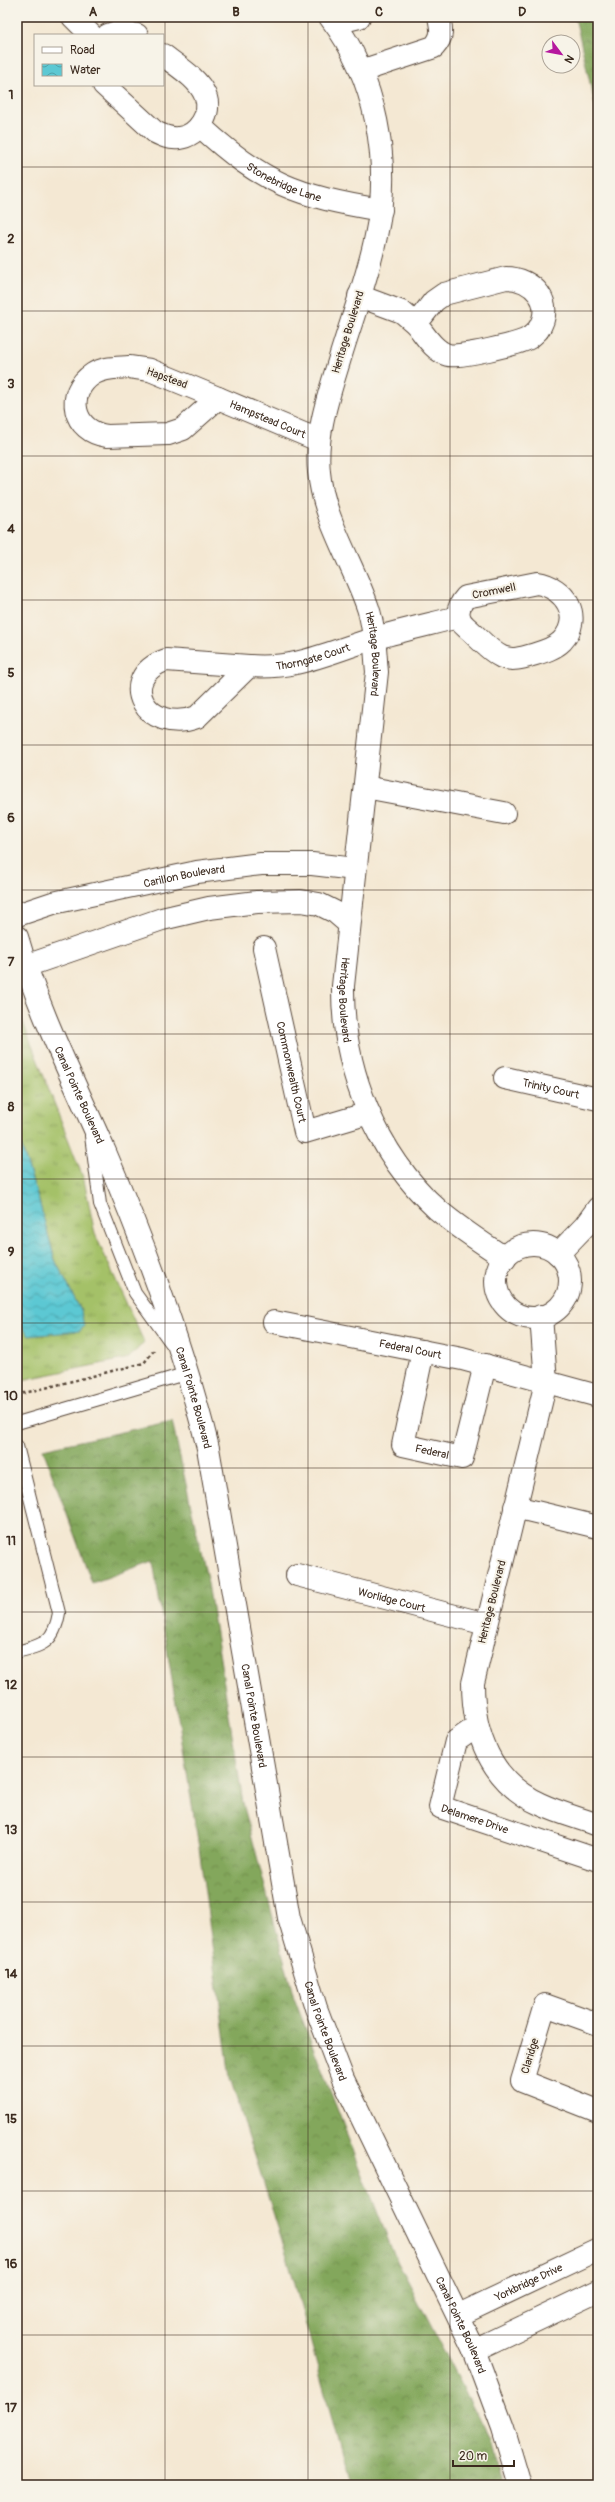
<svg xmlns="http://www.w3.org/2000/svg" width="615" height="2502" font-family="Pangolin,sans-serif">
<defs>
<pattern id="grass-tufts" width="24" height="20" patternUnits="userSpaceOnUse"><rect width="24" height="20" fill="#a4c168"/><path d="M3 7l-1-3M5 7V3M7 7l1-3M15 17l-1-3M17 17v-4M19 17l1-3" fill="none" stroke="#879d55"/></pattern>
<pattern id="forest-crowns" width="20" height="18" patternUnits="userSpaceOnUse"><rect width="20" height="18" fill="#83a75c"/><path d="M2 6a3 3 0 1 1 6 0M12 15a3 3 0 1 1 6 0" fill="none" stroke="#6c884b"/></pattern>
<pattern id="water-waves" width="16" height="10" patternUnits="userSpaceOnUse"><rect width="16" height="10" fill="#5cc8d3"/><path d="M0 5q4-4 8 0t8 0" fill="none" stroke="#4da3ab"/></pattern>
</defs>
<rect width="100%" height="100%" fill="#f7f3e8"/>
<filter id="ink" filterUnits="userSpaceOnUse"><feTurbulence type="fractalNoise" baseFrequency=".025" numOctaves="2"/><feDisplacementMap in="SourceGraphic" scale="8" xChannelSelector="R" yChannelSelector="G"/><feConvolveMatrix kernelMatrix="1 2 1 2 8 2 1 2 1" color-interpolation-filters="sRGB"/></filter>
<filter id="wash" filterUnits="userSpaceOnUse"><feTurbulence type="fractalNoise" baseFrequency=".012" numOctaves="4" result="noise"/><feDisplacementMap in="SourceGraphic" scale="16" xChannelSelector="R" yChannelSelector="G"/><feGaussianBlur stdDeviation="0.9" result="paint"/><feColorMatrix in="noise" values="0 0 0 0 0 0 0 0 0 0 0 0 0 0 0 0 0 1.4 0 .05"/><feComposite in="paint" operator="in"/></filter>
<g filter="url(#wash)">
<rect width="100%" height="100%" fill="#f4e8d3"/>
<path fill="url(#grass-tufts)" stroke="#707643" d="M 17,1007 L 84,1180 L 95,1234 L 144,1342 L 129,1358 L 17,1381 L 17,1320 L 29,1336 L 81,1311 L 55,1260 L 39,1201 L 17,1132 Z"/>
<path fill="url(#forest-crowns)" stroke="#5f683d" d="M 575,17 L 598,17 L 598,118 Z
M 172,1421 L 208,1583 L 243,1803 L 294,1998 L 394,2255 L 491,2441 L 501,2485 L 350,2485 L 288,2259 L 230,2078 L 199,1848 L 153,1561 L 92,1583 L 43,1449 Z"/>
<path fill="url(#water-waves)" stroke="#4c7978" d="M 17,1132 L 39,1201 L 55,1260 L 81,1311 L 84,1326 L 80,1331 L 29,1336 L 17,1320 Z"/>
</g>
<g filter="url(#ink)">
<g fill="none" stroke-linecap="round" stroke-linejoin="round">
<defs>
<path id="service" d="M 91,1136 L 100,1204 L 135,1293 L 171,1343
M 17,1423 L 188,1373
M 17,1446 L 59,1613 C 54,1642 44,1645 17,1652"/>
<g id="minor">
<path d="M 73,17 L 91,35"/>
<path id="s1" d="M 330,17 C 376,77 392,162 376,236 C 368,277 352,318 340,358 C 329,395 315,433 319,472 C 323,519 353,563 368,608 C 375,629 375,651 377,672 L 343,986 C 342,1069 376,1154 438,1210 C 459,1228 482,1243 505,1258"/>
<path d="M 335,23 L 359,17"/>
<path d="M 108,35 L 120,31 L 137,35"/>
<path d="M 361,71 L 434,47 C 443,37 442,30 439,17"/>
<path d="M 104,85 L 155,132 C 163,136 170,139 179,138 C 198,136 213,113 205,95 C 198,78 177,66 163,55"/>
<path id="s2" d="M 200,126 C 263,184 297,196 381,210"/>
<path d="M 506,278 C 533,278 556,303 538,330 C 536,332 532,336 529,338 C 520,344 458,358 448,355 C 434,351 425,335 416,324 L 434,301 L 444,294 Z"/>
<path d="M 359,296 L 402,312 L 416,324"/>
<path d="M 129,367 L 150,370 L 218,398 L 183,429 L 168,434 L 107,436 C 73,432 64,393 93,374 C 104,367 118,368 129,367 Z"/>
<path id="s3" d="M 218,398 L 318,440"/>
<path d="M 537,583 C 565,587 584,617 562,641 C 554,649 542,652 532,655 C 522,658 512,661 502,657 C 489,651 477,636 466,627 C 455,618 457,607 466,597 Z"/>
<path d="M 166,660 L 249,666 L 197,717 C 146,736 115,678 166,660 Z"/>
<path id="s4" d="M 249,666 C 297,670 331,651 376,638 C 403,630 431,624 458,617"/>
<path d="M 365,787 L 504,813"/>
<path id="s5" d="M 17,915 L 53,903 L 197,872 L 261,864 L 312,864 L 355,869"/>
<path id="s6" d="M 264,948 L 305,1132 L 369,1113"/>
<path d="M 17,969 L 162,919 L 209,908 L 257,902 L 301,901 L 319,904 L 335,912 L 349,924"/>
<path id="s7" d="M 505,1078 L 598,1099"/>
<circle cx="533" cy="1281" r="37"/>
<path d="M 558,1254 L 585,1226 L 598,1208"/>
<path d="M 541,1316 L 546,1382 L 473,1683 C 473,1734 491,1782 540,1804 C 559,1813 579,1818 598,1825"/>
<path id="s8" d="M 274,1322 L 462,1359 L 598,1396"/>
<path id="s9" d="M 423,1351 L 403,1445 L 462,1458 L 485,1365"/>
<path d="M 515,1507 L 598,1527"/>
<path id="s10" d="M 297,1575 L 486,1624"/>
<path id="s11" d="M 476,1727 L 456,1741 L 440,1807 L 598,1860"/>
<path d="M 598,2024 L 545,2005 L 522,2081 L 598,2111"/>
<path id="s12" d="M 459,2315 L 598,2249"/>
<path d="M 474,2350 L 598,2291"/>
</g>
<g id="tertiary">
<path id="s13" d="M 17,937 C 38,1011 74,1081 105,1152 C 146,1248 183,1346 208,1448 L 289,1918 L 316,2008 L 343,2079 L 474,2350 L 503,2428 L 520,2485"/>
</g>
</defs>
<use href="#service" stroke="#574639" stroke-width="14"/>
<use href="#minor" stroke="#574639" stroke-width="24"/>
<use href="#tertiary" stroke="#574639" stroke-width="24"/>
<path stroke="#574639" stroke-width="2.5" stroke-dasharray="3 3" stroke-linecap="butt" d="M 17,1395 L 144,1363 L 155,1349"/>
<use href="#service" stroke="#fff" stroke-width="12"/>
<use href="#minor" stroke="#fff" stroke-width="22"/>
<use href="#tertiary" stroke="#fff" stroke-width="22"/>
</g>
</g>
<path fill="none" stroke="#3b2a1e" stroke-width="1" stroke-opacity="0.55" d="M 165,17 L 165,2485M 308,17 L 308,2485M 450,17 L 450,2485M 17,167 L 598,167M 17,311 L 598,311M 17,456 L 598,456M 17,600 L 598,600M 17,745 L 598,745M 17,890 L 598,890M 17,1034 L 598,1034M 17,1179 L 598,1179M 17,1323 L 598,1323M 17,1468 L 598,1468M 17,1612 L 598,1612M 17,1757 L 598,1757M 17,1902 L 598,1902M 17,2046 L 598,2046M 17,2191 L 598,2191M 17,2335 L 598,2335"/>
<g text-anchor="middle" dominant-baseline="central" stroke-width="4" stroke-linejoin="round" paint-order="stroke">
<g font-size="11" fill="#3b2a1e" stroke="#f7f3e8">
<text stroke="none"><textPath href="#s2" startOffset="102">Stonebridge Lane</textPath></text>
<text transform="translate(348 332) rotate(-73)">Heritage Boulevard</text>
<text transform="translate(167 378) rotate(20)">Hapstead</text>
<text stroke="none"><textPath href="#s3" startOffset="54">Hampstead Court</textPath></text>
<text transform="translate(494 591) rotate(-11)">Cromwell</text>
<text stroke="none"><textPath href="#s1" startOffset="666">Heritage Boulevard</textPath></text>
<text stroke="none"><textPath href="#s4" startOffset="65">Thorngate Court</textPath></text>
<text stroke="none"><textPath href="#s5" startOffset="172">Carillon Boulevard</textPath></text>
<text stroke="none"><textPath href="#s1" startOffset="1014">Heritage Boulevard</textPath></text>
<text stroke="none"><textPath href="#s6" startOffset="127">Commonwealth Court</textPath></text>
<text stroke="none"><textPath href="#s7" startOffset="47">Trinity Court</textPath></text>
<text stroke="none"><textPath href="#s13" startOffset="170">Canal Pointe Boulevard</textPath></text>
<text stroke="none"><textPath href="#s8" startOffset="139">Federal Court</textPath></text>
<text stroke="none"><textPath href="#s13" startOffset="494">Canal Pointe Boulevard</textPath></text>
<text stroke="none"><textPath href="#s9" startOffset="126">Federal</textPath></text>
<text stroke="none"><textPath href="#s10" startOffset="98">Worlidge Court</textPath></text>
<text transform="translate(492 1602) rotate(-76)">Heritage Boulevard</text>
<text stroke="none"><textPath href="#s13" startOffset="818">Canal Pointe Boulevard</textPath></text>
<text stroke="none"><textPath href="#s11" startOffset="129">Delamere Drive</textPath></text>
<text stroke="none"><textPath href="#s13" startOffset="1142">Canal Pointe Boulevard</textPath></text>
<text transform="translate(530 2056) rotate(-73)">Claridge</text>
<text stroke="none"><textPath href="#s12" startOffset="77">Yorkbridge Drive</textPath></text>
<text stroke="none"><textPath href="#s13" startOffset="1466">Canal Pointe Boulevard</textPath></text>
</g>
</g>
<rect width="615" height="2502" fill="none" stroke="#f7f3e8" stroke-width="44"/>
<rect x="34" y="34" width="130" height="52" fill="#f7f3e8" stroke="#aca397"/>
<rect x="42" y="47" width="20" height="6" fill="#ffffff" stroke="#aca397"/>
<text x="70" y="54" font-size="12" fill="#3b2a1e">Road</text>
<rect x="42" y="64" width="20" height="12" fill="url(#water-waves)" stroke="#aca397"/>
<text x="70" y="74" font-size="12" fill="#3b2a1e">Water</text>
<g transform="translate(561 54) rotate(122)"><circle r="19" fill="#f7f3e8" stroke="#aca397"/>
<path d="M0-3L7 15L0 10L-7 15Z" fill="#b5179e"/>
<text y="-6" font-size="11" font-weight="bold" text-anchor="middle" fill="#3b2a1e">N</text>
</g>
<path d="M453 2460v6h61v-6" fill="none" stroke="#3b2a1e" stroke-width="2"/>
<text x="459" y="2460" font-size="12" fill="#3b2a1e" stroke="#f7f3e8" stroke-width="3" paint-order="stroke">20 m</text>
<rect x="22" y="22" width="571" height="2458" fill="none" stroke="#3b2a1e" stroke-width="1.5"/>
<g font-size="13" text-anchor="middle" font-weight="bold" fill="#3b2a1e">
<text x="93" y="16">A</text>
<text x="236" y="16">B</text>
<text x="379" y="16">C</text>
<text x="522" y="16">D</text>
<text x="11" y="99">1</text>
<text x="11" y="243">2</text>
<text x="11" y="388">3</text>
<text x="11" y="533">4</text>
<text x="11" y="677">5</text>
<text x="11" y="822">6</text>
<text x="11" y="966">7</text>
<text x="11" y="1111">8</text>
<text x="11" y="1256">9</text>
<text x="11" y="1400">10</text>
<text x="11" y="1545">11</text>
<text x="11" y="1689">12</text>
<text x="11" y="1834">13</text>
<text x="11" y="1978">14</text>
<text x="11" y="2123">15</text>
<text x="11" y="2268">16</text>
<text x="11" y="2412">17</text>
</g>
</svg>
